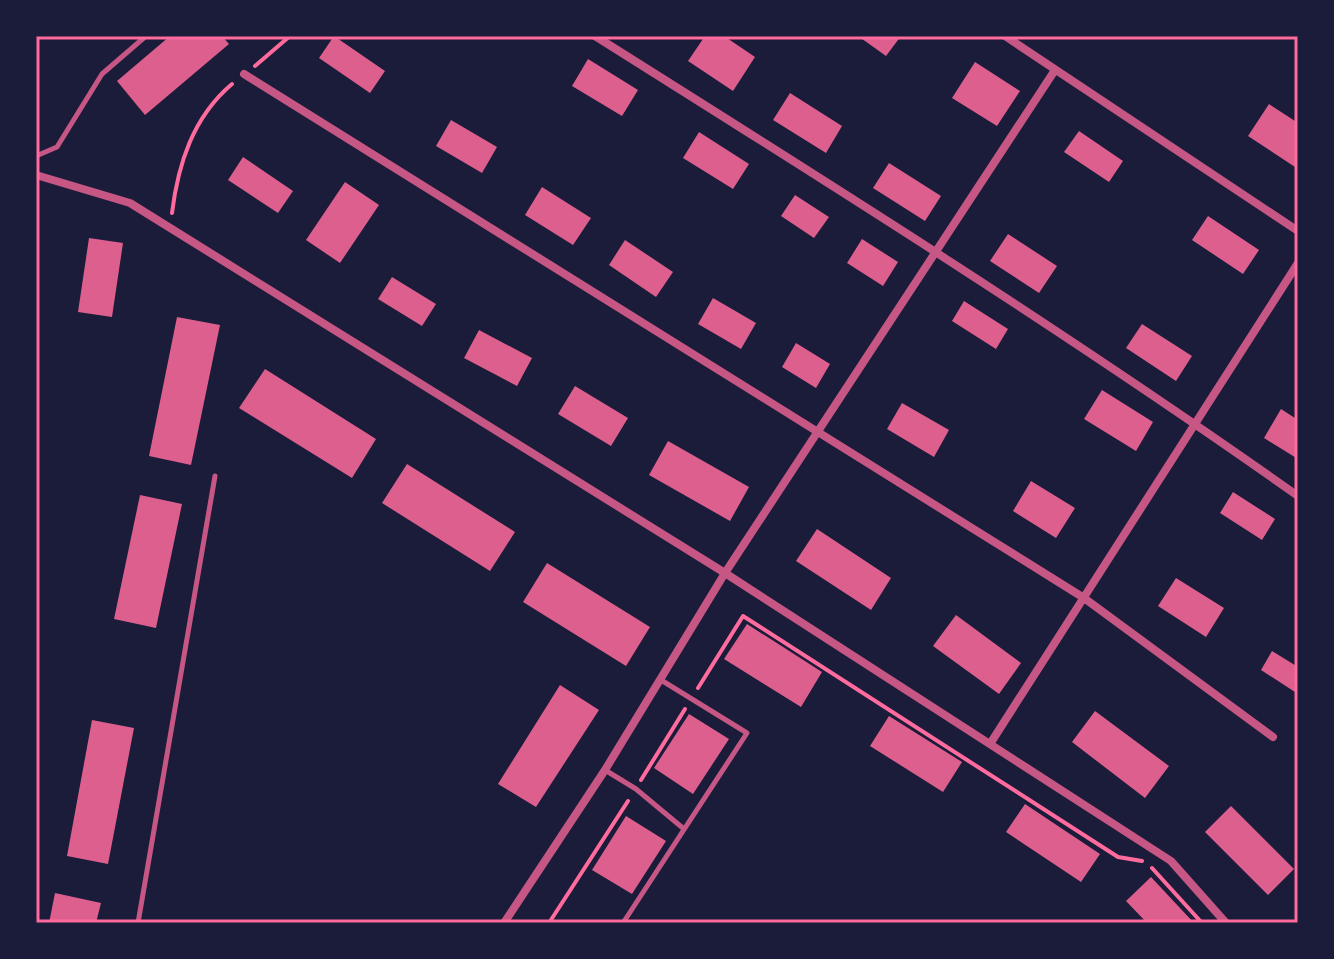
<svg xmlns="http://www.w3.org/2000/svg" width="1334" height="959" font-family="'IBM Plex Sans',sans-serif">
<rect width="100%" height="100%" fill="#1b1b3a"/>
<path fill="#dd5f8e" d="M 170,36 L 222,36 L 229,44 L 145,115 L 117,81 Z
M 334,36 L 385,71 L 370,93 L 319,58 Z
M 705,36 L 724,36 L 755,57 L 733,91 L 688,61 Z
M 858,36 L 901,36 L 886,56 Z
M 588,59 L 638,90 L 622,116 L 572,86 Z
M 975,62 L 1020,91 L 997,126 L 952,98 Z
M 790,93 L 842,126 L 826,153 L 773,120 Z
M 1269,104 L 1298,123 L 1298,169 L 1248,136 Z
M 451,120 L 497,147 L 482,173 L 436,146 Z
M 1079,131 L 1123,161 L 1109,182 L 1064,152 Z
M 699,132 L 749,164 L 733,189 L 683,158 Z
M 243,157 L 293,191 L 278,213 L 228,180 Z
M 889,163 L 941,196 L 925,221 L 873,188 Z
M 345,182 L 379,205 L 340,263 L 306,240 Z
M 542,187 L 591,218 L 573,245 L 525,215 Z
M 795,195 L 829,217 L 814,238 L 781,216 Z
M 1208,216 L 1259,250 L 1243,274 L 1192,240 Z
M 1008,234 L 1057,266 L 1039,293 L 990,261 Z
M 89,238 L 123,243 L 112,317 L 78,312 Z
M 862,239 L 898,262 L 883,286 L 847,263 Z
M 625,240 L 673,272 L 656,297 L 609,265 Z
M 392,277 L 436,304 L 422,326 L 378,299 Z
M 713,298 L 756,323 L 741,349 L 698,324 Z
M 964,301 L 1008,329 L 996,349 L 952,321 Z
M 177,317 L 220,325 L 191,465 L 149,456 Z
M 1142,324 L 1192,356 L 1176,381 L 1126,348 Z
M 479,330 L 532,358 L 517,386 L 464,358 Z
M 796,343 L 830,364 L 816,388 L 782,367 Z
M 265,369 L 376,439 L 352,478 L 239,408 Z
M 575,386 L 628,418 L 611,446 L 558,414 Z
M 1102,390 L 1153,422 L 1136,451 L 1084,419 Z
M 902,403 L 949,430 L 934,457 L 887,429 Z
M 1281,409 L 1298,420 L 1298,459 L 1264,438 Z
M 668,441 L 749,487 L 730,521 L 649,475 Z
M 407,464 L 515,532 L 490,571 L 382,503 Z
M 1031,481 L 1075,508 L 1056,538 L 1013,511 Z
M 1233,492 L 1275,519 L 1262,540 L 1220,513 Z
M 140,495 L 182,504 L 156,628 L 114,619 Z
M 817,529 L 891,578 L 871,610 L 796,561 Z
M 547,563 L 650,627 L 626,666 L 523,602 Z
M 1176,578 L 1224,608 L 1206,637 L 1158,606 Z
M 956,615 L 1021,663 L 999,694 L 933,646 Z
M 747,624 L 822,672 L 801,707 L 724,659 Z
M 1272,651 L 1298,667 L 1298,694 L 1261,670 Z
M 560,685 L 599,710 L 536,807 L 498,784 Z
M 1095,711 L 1169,766 L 1145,798 L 1072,742 Z
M 689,714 L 729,739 L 693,794 L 654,768 Z
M 889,716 L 962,762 L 943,792 L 870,746 Z
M 92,720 L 134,728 L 108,864 L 67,856 Z
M 1025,804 L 1100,854 L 1081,882 L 1006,832 Z
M 1231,806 L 1294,869 L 1268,895 L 1205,832 Z
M 626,816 L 666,841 L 632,894 L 592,870 Z
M 1151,877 L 1194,923 L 1147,923 L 1126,901 Z
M 55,893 L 101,903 L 96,923 L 49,923 Z"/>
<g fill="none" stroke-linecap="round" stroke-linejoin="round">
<path stroke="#ff6b9d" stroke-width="4" d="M 255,66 L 290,36
M 172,213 C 178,164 193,117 232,84
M 698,688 L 743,616 L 1118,857 L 1142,861
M 641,780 L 685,709
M 1152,868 L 1202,923
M 549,923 L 628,801"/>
<path stroke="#c65784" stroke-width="5" d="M 36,156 L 57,147 L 102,74 L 146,36
M 605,770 L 636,789 L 684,829
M 138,923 L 215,476
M 623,923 L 747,733 L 661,680"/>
<path stroke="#c65784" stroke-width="8" d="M 595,36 C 832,185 1069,334 1298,496
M 1005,36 L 1298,231
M 244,74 L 1084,598 L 1273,737
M 36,175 L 130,203 L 725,573 L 1171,861 L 1226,923
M 990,744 L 1298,263
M 504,923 L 605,770 L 725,573 L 1055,70"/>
</g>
<rect width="1334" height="959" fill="none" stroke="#1b1b3a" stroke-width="76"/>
<rect x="38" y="38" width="1258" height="883" fill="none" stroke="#ff6b9d" stroke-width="3"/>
</svg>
